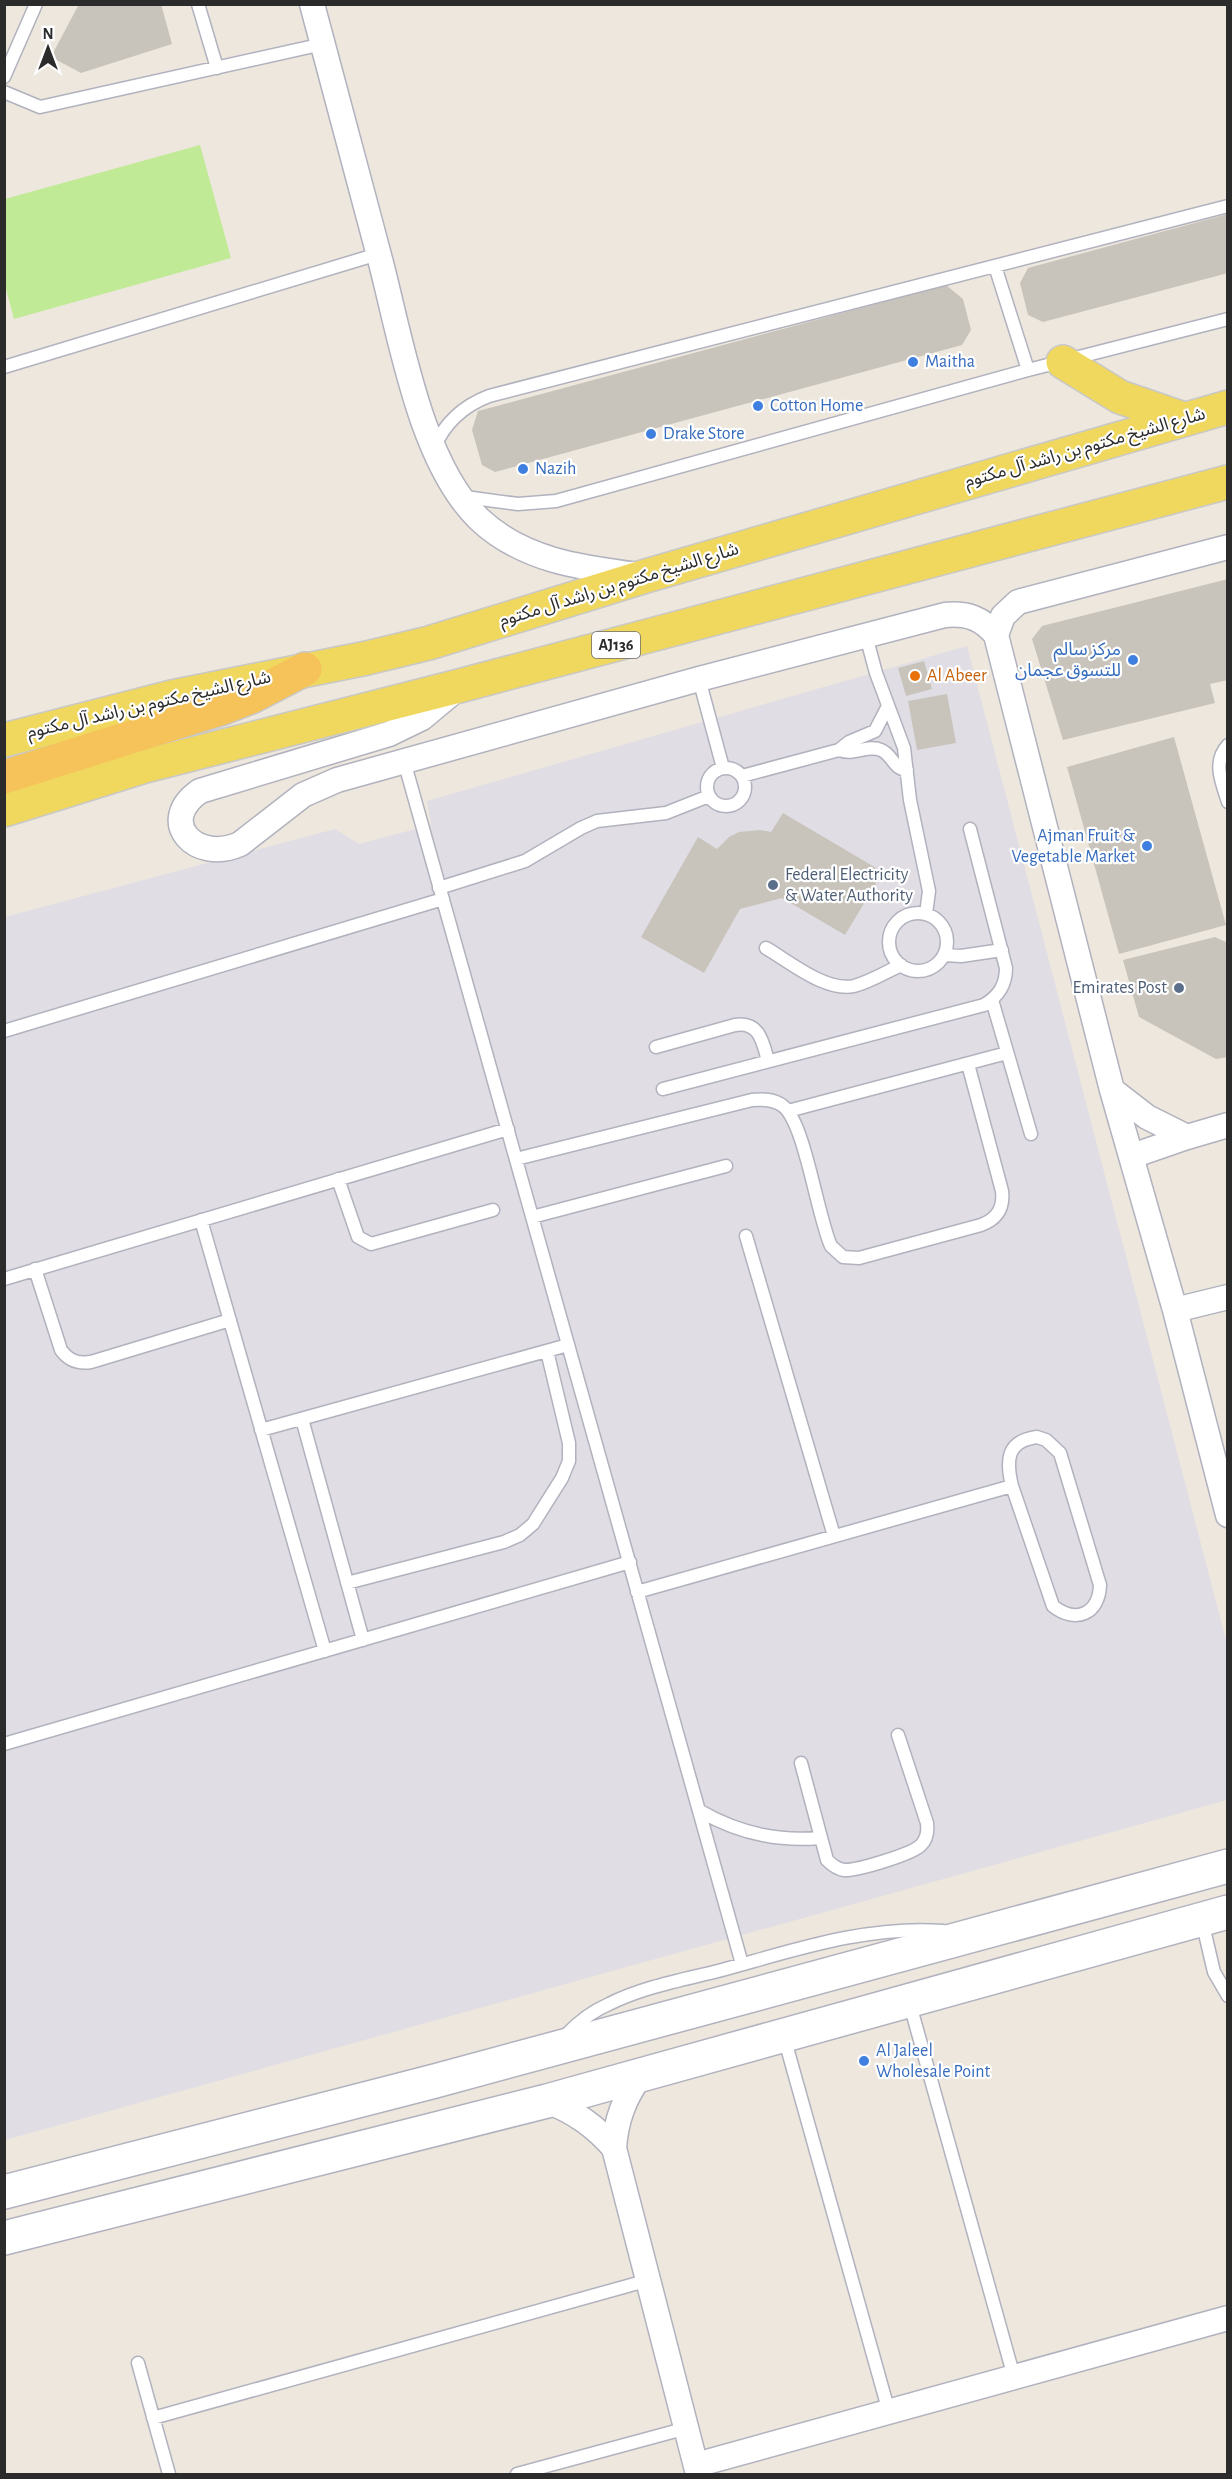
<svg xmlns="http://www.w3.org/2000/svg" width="1232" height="2479" font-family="'Alegreya Sans','Noto Sans Arabic',sans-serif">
<rect width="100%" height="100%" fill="#ede7dd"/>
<path fill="#e0dde5" d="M 967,646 L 1227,1644 L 1227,1800 L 5,2140 L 5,917 L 335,829 L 359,844 L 431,825 L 427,801 Z"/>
<path fill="#c0ea95" d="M 200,145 L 231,258 L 14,319 L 5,285 L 5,199 Z"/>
<path fill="#c8c4bc" d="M 79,4 L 161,4 L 172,44 L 81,73 L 51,57 Z
M 1228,214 L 1228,273 L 1043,322 L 1028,315 L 1020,283 L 1028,268 Z
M 946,285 L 963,299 L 971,330 L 962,345 L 495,472 L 482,465 L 472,430 L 478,411 Z
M 1228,579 L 1228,680 L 1210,684 L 1215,703 L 1063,740 L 1032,639 L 1042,626 Z
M 924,661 L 932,689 L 906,696 L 898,668 Z
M 947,694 L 956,743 L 917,750 L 908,701 Z
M 1174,737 L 1226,925 L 1119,954 L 1067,767 Z
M 783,813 L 883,872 L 845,935 L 782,898 L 740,909 L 704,973 L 641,937 L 698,837 L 717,849 L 729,837 L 739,832 L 760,830 L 771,832 Z
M 1215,937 L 1228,943 L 1228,1057 L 1216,1059 L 1139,1017 L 1123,960 Z"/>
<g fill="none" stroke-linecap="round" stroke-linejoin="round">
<defs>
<path id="service" d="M 198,4 L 217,68
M 4,77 L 36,4
M 4,92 L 40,107 L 323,44
M 995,266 L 1028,370
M 4,367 L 378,254
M 434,448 C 445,422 463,406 489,396 L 1228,206
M 465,497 L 518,504 L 556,501 L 1028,370 L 1228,319
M 866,636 L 876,673 L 904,748 L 910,800 L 929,891 L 926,914
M 699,679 L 723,768
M 1228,745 C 1212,762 1222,783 1228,802
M 839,750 C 854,756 868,744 881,750 C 893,755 893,769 907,770
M 404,761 L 742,1964
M707 787a19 19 0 1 1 38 0a19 19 0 1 1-38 0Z
M 742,776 L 839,750 L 849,742 L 875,731 L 888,706
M 439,888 L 525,861 L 581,828 L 597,821 L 666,813 L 709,796
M889 942a29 29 0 1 1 58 0a29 29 0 1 1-58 0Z
M 766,948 C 790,962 826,992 854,986 C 870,982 886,972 901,965
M 944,955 L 961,956 L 1002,950
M 992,1000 L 1031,1134
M 4,1031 L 443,899
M 656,1047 L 735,1025 C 760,1021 763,1043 768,1061
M 663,1089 L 984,1005 C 999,996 1006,985 1006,968 L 970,829
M 788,1111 L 1007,1053
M 516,1159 L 752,1100 C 763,1099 774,1099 783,1106 C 805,1123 817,1215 831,1246 L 843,1257 L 859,1258 L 981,1225 C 997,1219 1004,1208 1002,1191 L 968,1064
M 338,1179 L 358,1237 L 371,1244 L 493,1210
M 532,1217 L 726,1166
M 201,1220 L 325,1651
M 746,1236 L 834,1536
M 35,1269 L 61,1350 C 69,1361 78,1364 91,1362 L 230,1320
M 4,1279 L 508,1129
M 302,1419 L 363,1640
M 261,1430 L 568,1345
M 1037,1437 L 1046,1440 L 1060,1453 L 1100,1585 C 1099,1614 1076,1624 1053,1606 L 1012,1486 C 1006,1461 1006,1441 1037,1437 Z
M 347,1583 L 504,1542 L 520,1535 L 533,1524 L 562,1478 L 569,1461 L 569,1443 L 547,1351
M 637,1592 L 1012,1486
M 4,1744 L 630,1562
M 801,1763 L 827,1860 C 832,1865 837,1869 844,1870 C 856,1871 913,1854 921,1845 C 927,1839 928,1831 927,1823 L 898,1735
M 700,1811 C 738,1833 776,1842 820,1838
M 1202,1921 L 1214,1972 L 1228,1996
M 909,2001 L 1014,2377
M 565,2036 C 577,2023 593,2011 609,2004 C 643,1987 682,1980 718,1971 C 792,1951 866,1925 943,1931
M 784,2037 L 889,2412
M 138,2363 L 169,2474
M 153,2418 L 649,2280
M 517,2474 L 687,2428"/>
<path id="minor" d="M 312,4 C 336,91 358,177 381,263 C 401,340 421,463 479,519 C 522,560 581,568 638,575
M 996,635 L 1003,616 L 1018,602 L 1228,547
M 458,688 L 422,718 L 389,734 L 200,791 C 156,821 195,864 240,844 L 303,795 L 337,780 L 699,679 L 945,615 C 967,613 982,618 996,635 L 1112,1090 L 1175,1310 L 1228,1515
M 1112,1090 L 1147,1117 L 1187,1137
M 1132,1156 L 1187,1137 L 1228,1125
M 1175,1310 L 1228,1297
M 640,2076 C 624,2099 616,2120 614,2148 L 698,2474
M 547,2101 C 575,2112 595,2126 614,2148
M 696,2465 L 1228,2318"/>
<path id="secondary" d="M 4,2192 L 435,2081 L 1228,1866
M 4,2238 L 547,2101 L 1228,1912"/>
<path id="primary" d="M 1063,362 L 1120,397 L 1184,419
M 4,740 L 172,697 L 367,658 L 429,643 L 646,576 L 1228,407
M 4,810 L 145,766 L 459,686 L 1228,482"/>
<path id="trunk" d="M 4,777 L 223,708 L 251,697 L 305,669"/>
</defs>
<use href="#service" stroke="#b1b2be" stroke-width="15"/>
<use href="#minor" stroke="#b1b2be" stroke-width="27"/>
<use href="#secondary" stroke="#b1b2be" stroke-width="36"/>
<use href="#primary" stroke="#c8c8c8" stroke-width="36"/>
<use href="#trunk" stroke="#c8c8c8" stroke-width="36"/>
<use href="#service" stroke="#fff" stroke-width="12"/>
<use href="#minor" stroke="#fff" stroke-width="24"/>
<use href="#secondary" stroke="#fff" stroke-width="33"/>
<use href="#primary" stroke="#f0d85e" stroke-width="33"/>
<use href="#trunk" stroke="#f6c25a" stroke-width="33"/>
</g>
<g fill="#3f7fe0" stroke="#fff" stroke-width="2">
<circle cx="913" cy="362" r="6"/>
<circle cx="758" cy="406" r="6"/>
<circle cx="651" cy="434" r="6"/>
<circle cx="523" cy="469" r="6"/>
<circle cx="1133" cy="660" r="6"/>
<circle cx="1147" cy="846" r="6"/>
<circle cx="864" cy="2061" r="6"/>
</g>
<circle fill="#e8710a" stroke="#fff" stroke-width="2" cx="915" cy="676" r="6"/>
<g fill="#5c6f8a" stroke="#fff" stroke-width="2">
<circle cx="773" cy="885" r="6"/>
<circle cx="1179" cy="988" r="6"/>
</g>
<g text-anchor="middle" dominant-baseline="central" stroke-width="4.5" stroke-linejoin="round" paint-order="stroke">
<rect fill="#fff" stroke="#6b6b6b" stroke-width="1.5" x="592" y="632" width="48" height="26" rx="4.5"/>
<g font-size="16" font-weight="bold" fill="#2b2b2b">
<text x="616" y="645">AJ136</text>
</g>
<g font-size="18" fill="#366cbe" stroke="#fff" text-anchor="start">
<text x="925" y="362">Maitha</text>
<text x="770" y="406">Cotton Home</text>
<text x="663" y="434">Drake Store</text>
<text x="535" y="469">Nazih</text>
<text x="1121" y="650" text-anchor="end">مركز سالم<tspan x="1121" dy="21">للتسوق عجمان</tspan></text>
<text x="1135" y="836" text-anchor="end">Ajman Fruit &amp;<tspan x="1135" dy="21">Vegetable Market</tspan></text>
<text x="876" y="2051">Al Jaleel<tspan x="876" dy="21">Wholesale Point</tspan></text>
</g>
<g font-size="18" fill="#2b2b2b" stroke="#fff">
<text transform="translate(1085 448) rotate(-16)">شارع الشيخ مكتوم بن راشد آل مكتوم</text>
<text transform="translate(619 585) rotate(-17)">شارع الشيخ مكتوم بن راشد آل مكتوم</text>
<text transform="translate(149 705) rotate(-13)">شارع الشيخ مكتوم بن راشد آل مكتوم</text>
</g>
<g font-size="18" fill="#c56008" stroke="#fff" text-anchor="start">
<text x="927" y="676">Al Abeer</text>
</g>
<g font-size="18" fill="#4e5e75" stroke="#fff" text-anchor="start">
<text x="785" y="875">Federal Electricity<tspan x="785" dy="21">&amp; Water Authority</tspan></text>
<text x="1167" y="988" text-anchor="end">Emirates Post</text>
</g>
</g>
<rect width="1232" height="2479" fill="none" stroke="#2b2b2b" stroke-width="12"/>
<g transform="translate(48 48)" stroke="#ffffff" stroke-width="4.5" paint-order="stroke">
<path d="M0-4.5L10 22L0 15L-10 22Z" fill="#2b2b2b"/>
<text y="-9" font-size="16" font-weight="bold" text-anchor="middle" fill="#2b2b2b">N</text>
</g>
</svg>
